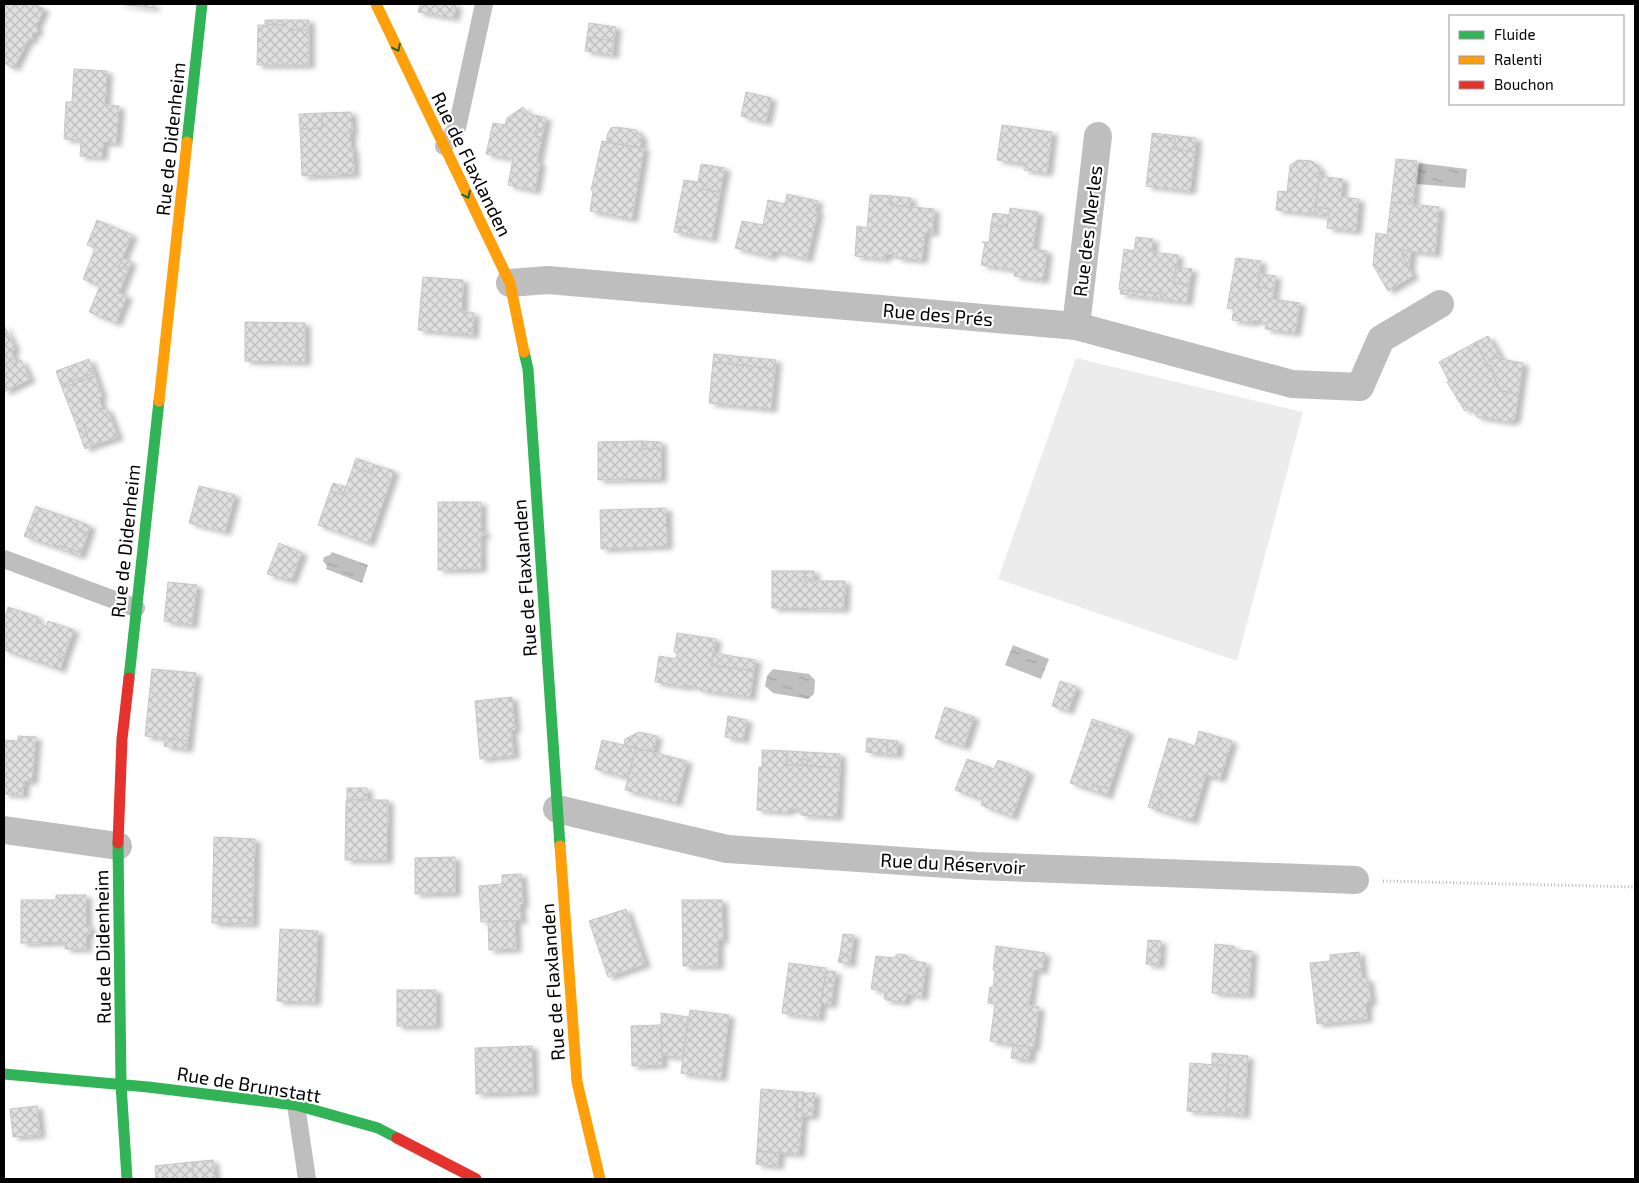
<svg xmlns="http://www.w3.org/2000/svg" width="1639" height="1183" font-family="'Exo 2',sans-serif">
<defs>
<pattern id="water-ripples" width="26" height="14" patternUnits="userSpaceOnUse" patternTransform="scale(1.25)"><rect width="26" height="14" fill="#bfbfbf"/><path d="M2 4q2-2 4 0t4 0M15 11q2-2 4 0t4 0" fill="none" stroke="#a2a2a2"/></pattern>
<pattern id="building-cross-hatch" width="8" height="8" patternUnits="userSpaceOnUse" patternTransform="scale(1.25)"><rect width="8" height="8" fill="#dfdfdf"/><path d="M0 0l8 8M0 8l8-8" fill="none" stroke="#bebebe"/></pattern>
<filter id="shadow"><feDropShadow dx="5.5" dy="3" stdDeviation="2.5" flood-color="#0004"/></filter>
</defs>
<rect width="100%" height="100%" fill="#fff"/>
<path fill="#ececec" d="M 1076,358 L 1303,412 L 1237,661 L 998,579 Z"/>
<path fill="url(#water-ripples)" d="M 1419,163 L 1467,169 L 1465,188 L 1417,184 Z
M 332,552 L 368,565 L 362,583 L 326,569 L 327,566 L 323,561 L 324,557 L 330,555 Z
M 1013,645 L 1049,659 L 1041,679 L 1005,665 Z
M 773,669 L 809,674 L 815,680 L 814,694 L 808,699 L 773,693 L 765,686 L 767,676 Z"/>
<path fill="url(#building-cross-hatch)" stroke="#c7c7c7" filter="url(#shadow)" d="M 4,4 L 21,4 L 25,6 L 27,4 L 33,4 L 44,9 L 36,26 L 38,32 L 32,34 L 33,39 L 28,40 L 14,68 L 4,63 Z
M 118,4 L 154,4 L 154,8 Z
M 420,4 L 456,4 L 454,18 L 418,12 Z
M 265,20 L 309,20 L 309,30 L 290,30 L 285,25 L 265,24 Z
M 589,23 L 616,27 L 614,41 L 587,37 Z
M 258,25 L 285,25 L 290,30 L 309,30 L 309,65 L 257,65 Z
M 587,37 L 614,41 L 613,55 L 585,51 Z
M 74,69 L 107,71 L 105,105 L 119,106 L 116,143 L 103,142 L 102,157 L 80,156 L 81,140 L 64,139 L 66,102 L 72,102 Z
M 746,92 L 771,98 L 766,122 L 741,116 Z
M 523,107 L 528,114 L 539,116 L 535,136 L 542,137 L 537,162 L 540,163 L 535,191 L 508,185 L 513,159 L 486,154 L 493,123 L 505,125 L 507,118 Z
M 351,112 L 352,133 L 350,132 L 351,149 L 353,149 L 354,174 L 302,176 L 300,129 L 322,128 L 322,113 Z
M 322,113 L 322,128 L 300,129 L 299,114 Z
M 539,116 L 546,118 L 542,137 L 535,136 Z
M 1002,125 L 1052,132 L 1047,173 L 1024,170 L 1024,164 L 997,160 Z
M 616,127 L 636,130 L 642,138 L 640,148 L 606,142 L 608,133 L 611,128 Z
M 1152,133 L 1196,138 L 1195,152 L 1174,149 L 1175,138 L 1152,136 Z
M 1152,136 L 1175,138 L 1174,149 L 1195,152 L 1190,191 L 1146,186 Z
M 602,141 L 644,148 L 632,219 L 590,211 L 593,191 L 591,190 Z
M 1396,159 L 1417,161 L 1413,204 L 1391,202 Z
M 1298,160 L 1312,161 L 1320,169 L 1315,214 L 1276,210 L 1278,191 L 1287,192 L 1290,165 Z
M 701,164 L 725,168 L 720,192 L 702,189 L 704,183 L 698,182 Z
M 1319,176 L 1343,179 L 1341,197 L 1359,199 L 1356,231 L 1327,228 L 1329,209 L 1315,207 Z
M 684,180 L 704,183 L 702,189 L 720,192 L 712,239 L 691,235 L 692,229 L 675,226 Z
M 787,194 L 818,201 L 815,211 L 818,212 L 807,259 L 773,251 L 771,257 L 735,248 L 742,221 L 763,225 L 768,200 L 785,204 Z
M 870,195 L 891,196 L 890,205 L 934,209 L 933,233 L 925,232 L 922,260 L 897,258 L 897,255 L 886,254 L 885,259 L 855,256 L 857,226 L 867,228 Z
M 891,196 L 911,198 L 910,207 L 890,205 Z
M 1391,202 L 1439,207 L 1435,254 L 1403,250 L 1402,255 L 1413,276 L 1388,291 L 1373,265 L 1376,233 L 1387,235 Z
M 1315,207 L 1329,209 L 1328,216 L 1315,214 Z
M 1010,208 L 1038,212 L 1033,249 L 1047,251 L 1043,280 L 1014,276 L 1015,270 L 981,265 L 985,243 L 982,242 L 989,242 L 991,224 L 1007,227 Z
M 993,213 L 1009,215 L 1007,227 L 991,224 Z
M 97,220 L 132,235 L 119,267 L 128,270 L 119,293 L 127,296 L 116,323 L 89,312 L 100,286 L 83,279 L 95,248 L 87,245 Z
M 675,226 L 692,229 L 691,235 L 674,232 Z
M 1136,237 L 1153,239 L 1152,252 L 1178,255 L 1174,283 L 1189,285 L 1187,302 L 1161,299 L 1161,294 L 1123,290 L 1122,294 L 1120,294 L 1121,290 L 1119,289 L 1124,249 L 1134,251 Z
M 1403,250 L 1411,251 L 1409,268 L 1402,255 Z
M 122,258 L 131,262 L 128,270 L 119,267 Z
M 1236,258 L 1261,261 L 1258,287 L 1274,289 L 1273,299 L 1300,303 L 1295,333 L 1265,329 L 1266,323 L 1254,320 L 1253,323 L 1232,320 L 1234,309 L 1227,308 Z
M 1176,267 L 1192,269 L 1189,285 L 1174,283 Z
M 1259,274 L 1276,276 L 1274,289 L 1258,287 Z
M 423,277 L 463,280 L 462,312 L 474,313 L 473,335 L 418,330 Z
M 1123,290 L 1161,294 L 1161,299 L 1122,294 Z
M 245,322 L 305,323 L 305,362 L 245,361 Z
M 4,325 L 15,349 L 11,351 L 16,363 L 21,360 L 30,379 L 4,392 Z
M 1488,336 L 1501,359 L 1495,358 L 1486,363 L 1476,342 Z
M 1476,342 L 1486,363 L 1488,366 L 1490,365 L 1495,375 L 1493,375 L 1501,391 L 1514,393 L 1518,397 L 1515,419 L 1510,422 L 1477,417 L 1471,407 L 1465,411 L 1447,382 L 1449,381 L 1439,362 Z
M 714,354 L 776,360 L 775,369 L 713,362 Z
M 1495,358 L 1523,363 L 1518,397 L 1514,393 L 1501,391 L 1493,375 L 1495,375 L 1490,365 L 1488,366 L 1486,363 Z
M 89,359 L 94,373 L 61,385 L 56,371 Z
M 713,362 L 775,369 L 771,409 L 709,403 Z
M 94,373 L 95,376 L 62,388 L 61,385 Z
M 95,376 L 102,396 L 99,398 L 103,410 L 107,409 L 118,437 L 91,446 L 82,421 L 76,424 L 62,388 Z
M 82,421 L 91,446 L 85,449 L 76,424 Z
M 642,441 L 661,442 L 661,449 L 642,449 Z
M 642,441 L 642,449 L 661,449 L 661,479 L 598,480 L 598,442 Z
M 356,458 L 375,465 L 372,473 L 353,467 Z
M 375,465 L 394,471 L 369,543 L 318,525 L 330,491 L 343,495 L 353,467 L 372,473 Z
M 333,483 L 346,487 L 343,495 L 330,491 Z
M 199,486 L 235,495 L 225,532 L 189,523 Z
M 438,502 L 481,502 L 481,532 L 485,532 L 485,535 L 481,535 L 481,569 L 438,570 Z
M 36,506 L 40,508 L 29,538 L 24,536 Z
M 40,508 L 78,521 L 76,528 L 88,533 L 81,553 L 59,545 L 58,548 L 29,538 Z
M 666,508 L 667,546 L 601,549 L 600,510 Z
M 78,521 L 90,526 L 88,533 L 76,528 Z
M 279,543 L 302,553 L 291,581 L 267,574 Z
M 59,545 L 81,553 L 79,556 L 58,548 Z
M 772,571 L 805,571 L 805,581 L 845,581 L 844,609 L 772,608 Z
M 805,571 L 814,571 L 814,581 L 805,581 Z
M 168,582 L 197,585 L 192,625 L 164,621 Z
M 8,607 L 38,617 L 36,622 L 46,626 L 48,621 L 74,630 L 65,654 L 61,652 L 56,668 L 4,650 L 4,620 Z
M 677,633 L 716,639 L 711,665 L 754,671 L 750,697 L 700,690 L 700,688 L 686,685 L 686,687 L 655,682 L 659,656 L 676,659 L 677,653 L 674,652 Z
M 61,652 L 65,654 L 60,670 L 56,668 Z
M 713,653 L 756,660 L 754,671 L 711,665 Z
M 152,669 L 196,673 L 188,741 L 145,736 Z
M 1060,681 L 1077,687 L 1068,711 L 1052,706 Z
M 512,697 L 515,730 L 511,730 L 514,755 L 480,759 L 475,701 Z
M 945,707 L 974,717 L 964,747 L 935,738 Z
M 728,716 L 747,720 L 743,740 L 725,737 Z
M 1092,719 L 1129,732 L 1127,736 L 1091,723 Z
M 1091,723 L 1127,736 L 1109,789 L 1093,784 L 1091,790 L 1070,783 Z
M 1199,731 L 1232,741 L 1220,779 L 1206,775 L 1192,821 L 1157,810 L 1162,794 L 1153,791 L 1169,738 L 1195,746 Z
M 639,732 L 657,736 L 653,752 L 624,745 L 625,739 Z
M 18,736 L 36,737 L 32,781 L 24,781 L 23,795 L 4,794 L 4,740 L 18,741 Z
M 165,738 L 188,741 L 187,749 L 164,746 Z
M 867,738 L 888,740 L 887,754 L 866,752 Z
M 602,740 L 636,748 L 628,778 L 595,769 Z
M 888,740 L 898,741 L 897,755 L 887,754 Z
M 636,748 L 687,761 L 676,803 L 625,790 Z
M 762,750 L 787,751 L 786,765 L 802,765 L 802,759 L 807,760 L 807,766 L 840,768 L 837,817 L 801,815 L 801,809 L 788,809 L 788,812 L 757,810 L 759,767 L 762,767 Z
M 787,751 L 840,754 L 840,768 L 807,766 L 807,760 L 802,759 L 802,765 L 786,765 Z
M 967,759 L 994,769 L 998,760 L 1029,772 L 1012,817 L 981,805 L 983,800 L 955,790 Z
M 1093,784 L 1109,789 L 1107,796 L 1091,790 Z
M 347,788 L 367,788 L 367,800 L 347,799 Z
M 1153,791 L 1162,794 L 1157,810 L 1148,807 Z
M 346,800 L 388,800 L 387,860 L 345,860 Z
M 214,837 L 255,839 L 253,918 L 212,917 Z
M 455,857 L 455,893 L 415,894 L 415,858 Z
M 521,874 L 523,904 L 520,905 L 521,919 L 523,920 L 481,922 L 479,886 L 502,884 L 502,875 Z
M 56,895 L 86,895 L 86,926 L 90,926 L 90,934 L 86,935 L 86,949 L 65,949 L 65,942 L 21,943 L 21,900 L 56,900 Z
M 682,900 L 722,900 L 723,940 L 718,940 L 718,966 L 683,966 Z
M 626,909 L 645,964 L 608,977 L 589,921 Z
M 212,917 L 253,918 L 253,924 L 212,923 Z
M 515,921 L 516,949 L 489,950 L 488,922 Z
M 280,929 L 318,931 L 315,1002 L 277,1001 Z
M 843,934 L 854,935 L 851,956 L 840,954 Z
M 1148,940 L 1161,941 L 1159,965 L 1146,964 Z
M 1215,944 L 1234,946 L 1234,950 L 1252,951 L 1249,995 L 1212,993 Z
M 996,946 L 1045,953 L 1042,971 L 1034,970 L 1029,1006 L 1039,1007 L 1034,1048 L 990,1041 L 995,1004 L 988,1003 L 990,987 L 993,988 L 995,970 L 993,970 Z
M 1359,952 L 1362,977 L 1368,980 L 1371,1000 L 1366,1006 L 1367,1019 L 1317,1024 L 1310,963 L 1330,961 L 1330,955 Z
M 840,954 L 851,956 L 850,964 L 838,962 Z
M 898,954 L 906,955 L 910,960 L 926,963 L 922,997 L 907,994 L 906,1000 L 903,1002 L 886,1000 L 884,998 L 885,991 L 871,989 L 876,956 L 893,958 Z
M 789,963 L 826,968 L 819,1018 L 782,1013 Z
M 826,971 L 836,972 L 834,983 L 824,982 Z
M 824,982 L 834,983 L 831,1005 L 821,1003 Z
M 397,990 L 436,990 L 436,1026 L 397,1026 Z
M 690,1010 L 729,1015 L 721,1078 L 681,1073 Z
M 661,1013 L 688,1017 L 683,1058 L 662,1055 Z
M 661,1025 L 662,1065 L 632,1066 L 631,1026 Z
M 1013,1045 L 1031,1047 L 1029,1060 L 1011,1058 Z
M 532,1046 L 533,1092 L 476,1094 L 475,1048 Z
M 1212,1053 L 1248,1056 L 1244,1115 L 1226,1113 L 1229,1066 L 1212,1064 Z
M 1190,1063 L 1229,1066 L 1226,1113 L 1187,1111 Z
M 761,1089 L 798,1092 L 796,1119 L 802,1119 L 799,1154 L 757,1151 Z
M 798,1092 L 804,1092 L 802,1119 L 796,1119 Z
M 803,1093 L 815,1093 L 813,1116 L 802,1116 Z
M 37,1106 L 40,1135 L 13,1137 L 10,1109 Z
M 757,1151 L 779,1153 L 778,1166 L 756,1164 Z
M 213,1160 L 215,1179 L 194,1179 L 192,1162 Z
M 192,1162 L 194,1179 L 156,1179 L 155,1166 Z"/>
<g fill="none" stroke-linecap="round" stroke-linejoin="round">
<path stroke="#b9b9b9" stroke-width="3" stroke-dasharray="1 2.5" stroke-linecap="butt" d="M 1383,881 L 1635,887"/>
<path stroke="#bebebe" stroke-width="18" d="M 444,146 L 457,128 L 484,4
M 4,559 L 136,608
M 296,1105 L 307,1179"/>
<path stroke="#bebebe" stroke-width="28" d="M 510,283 L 548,280 L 1076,326 L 1292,384 L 1360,387 L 1381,339 L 1440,304
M 1076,326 L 1098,136
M 557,809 L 727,849 L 976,866 L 1355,880
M 4,830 L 118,846"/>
<path stroke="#30b455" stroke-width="11" d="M 187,142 L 202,4
M 524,352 L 528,369 L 560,846
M 129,678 L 159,401
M 118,843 L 121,1084 L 127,1179
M 4,1074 L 148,1087 L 296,1105 L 378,1128 L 397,1138"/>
<path stroke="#ff9f0a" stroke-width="11" d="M 376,4 L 510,283 L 524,352
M 159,401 L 187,142
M 560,846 L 577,1082 L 600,1179"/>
<path stroke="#e5322d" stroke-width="11" d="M 118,843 L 122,739 L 129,678
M 397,1138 L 476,1179"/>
</g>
<defs><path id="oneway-chevron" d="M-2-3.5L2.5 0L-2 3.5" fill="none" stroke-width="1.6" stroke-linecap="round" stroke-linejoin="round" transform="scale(1.25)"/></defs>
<g stroke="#1a632f">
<use href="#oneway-chevron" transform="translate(397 48) rotate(65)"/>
<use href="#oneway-chevron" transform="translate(467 195) rotate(64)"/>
</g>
<g text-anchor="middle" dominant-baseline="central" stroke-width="4.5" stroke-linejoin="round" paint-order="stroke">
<g font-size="19" fill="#000" stroke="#fff">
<text transform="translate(170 139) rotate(-84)">Rue de Didenheim</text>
<text transform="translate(472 164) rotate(64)">Rue de Flaxlanden</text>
<text transform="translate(1087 231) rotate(-83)">Rue des Merles</text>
<text transform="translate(938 314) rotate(5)">Rue des Prés</text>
<text transform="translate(125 541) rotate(-84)">Rue de Didenheim</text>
<text transform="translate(524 578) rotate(-94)">Rue de Flaxlanden</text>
<text transform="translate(953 863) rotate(3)">Rue du Réservoir</text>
<text transform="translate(102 947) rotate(-91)">Rue de Didenheim</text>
<text transform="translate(552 982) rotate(-94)">Rue de Flaxlanden</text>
<text transform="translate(249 1084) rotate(9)">Rue de Brunstatt</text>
</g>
</g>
<rect width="1639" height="1183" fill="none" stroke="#000000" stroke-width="10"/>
<rect x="1449" y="15" width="175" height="90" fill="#ffffff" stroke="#999999"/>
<rect x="1459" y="31" width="25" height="8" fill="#30b455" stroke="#999999"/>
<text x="1494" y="40" font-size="15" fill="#000000">Fluide</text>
<rect x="1459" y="56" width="25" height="8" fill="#ff9f0a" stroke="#999999"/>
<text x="1494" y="65" font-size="15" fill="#000000">Ralenti</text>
<rect x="1459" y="81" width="25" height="8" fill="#e5322d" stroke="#999999"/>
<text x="1494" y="90" font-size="15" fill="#000000">Bouchon</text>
</svg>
